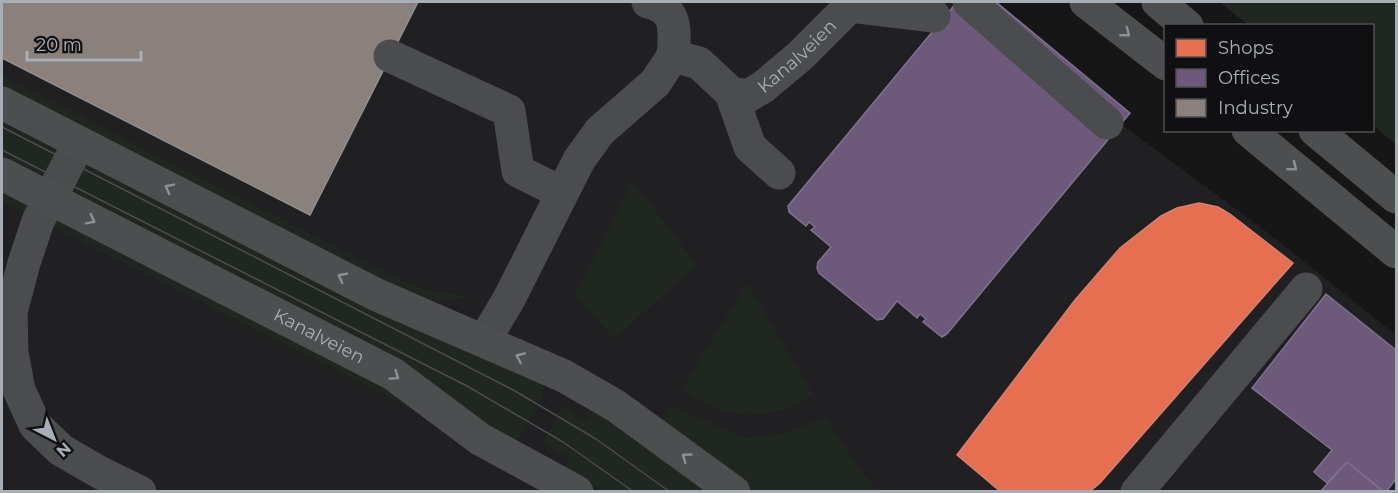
<svg xmlns="http://www.w3.org/2000/svg" width="1398" height="493" font-family="Montserrat,sans-serif">
<rect width="100%" height="100%" fill="#161616"/>
<path fill="#202022" d="M 2,2 L 964,2 L 1071,87 L 1267,232 L 1396,335 L 1396,491 L 2,491 Z"/>
<path fill="#202620" d="M 1219,2 L 1396,2 L 1396,145 L 1373,125 L 1372,26 L 1249,25 Z
M 2,76 L 396,278 L 424,289 L 473,297 L 440,301 L 419,298 L 2,91 Z
M 2,114 L 548,381 L 541,394 L 543,395 L 514,447 L 2,163 Z
M 633,181 L 697,265 L 614,339 L 575,295 Z
M 2,185 L 343,359 L 449,428 L 2,201 Z
M 747,283 L 813,394 C 786,415 751,420 719,410 C 706,406 693,396 682,389 Z
M 562,406 L 587,421 L 595,407 L 673,463 L 704,491 L 604,491 L 563,471 L 569,458 L 543,443 Z
M 671,406 L 747,438 L 790,432 L 825,417 L 861,471 L 879,491 L 755,491 L 661,423 Z"/>
<path fill="#e76f51" stroke="#d4826f" stroke-width="1.5" d="M 1199,203 L 1218,207 L 1230,214 L 1293,263 L 1100,483 L 1089,492 L 1001,492 L 957,455 L 1075,300 L 1120,248 L 1161,216 L 1177,208 Z"/>
<path fill="#6d597a" stroke="#7f728c" stroke-width="1.5" d="M 957,2 L 996,2 L 1130,113 L 947,334 L 942,337 L 923,322 L 926,319 L 920,314 L 917,318 L 897,301 L 883,319 L 877,320 L 819,273 L 817,268 L 818,262 L 831,247 L 811,230 L 815,227 L 809,222 L 806,226 L 789,212 L 788,206 Z
M 1326,294 L 1396,350 L 1396,479 L 1386,492 L 1384,492 L 1347,462 L 1327,483 L 1314,472 L 1332,450 L 1252,388 Z
M 1347,462 L 1383,491 L 1320,492 Z"/>
<path fill="#8a817c" stroke="#938e8d" stroke-width="1.5" d="M 2,2 L 418,2 L 310,215 L 2,58 Z"/>
<g fill="none" stroke-linecap="round" stroke-linejoin="round">
<g stroke="#4a4c4e" stroke-width="33">
<path id="s1" d="M 648,2 C 678,8 675,31 673,56 L 699,63 L 731,93 L 748,96 L 763,87 L 800,56 L 854,2"/>
<path d="M 969,2 L 1107,123"/>
<path d="M 850,6 L 934,16"/>
<path d="M 390,56 L 509,111 L 518,171 L 562,193"/>
<path d="M 731,93 L 750,147 L 779,173"/>
<path d="M 79,143 L 38,221 L 24,263 L 11,312 L 12,353 L 19,390 L 35,425 L 61,450 L 99,472 L 140,492"/>
<path d="M 484,341 L 509,299 L 579,160 L 600,131 L 655,83 L 673,56"/>
<path d="M 1137,492 L 1306,289"/>
</g>
<g stroke="#4d4e50" stroke-width="33">
<path d="M 2,103 L 377,295 L 564,376 L 616,406 L 734,492"/>
<path id="s2" d="M 2,174 L 393,374 L 480,439 L 577,492"/>
</g>
<path stroke="#4c4e50" stroke-width="33" d="M 1086,2 L 1166,64
M 1158,2 L 1187,26
M 1248,130 L 1396,252
M 1315,130 L 1396,197"/>
<path stroke="#4b4d4f" stroke-width="1.5" d="M 2,127 L 515,391 L 596,439 L 670,492
M 2,150 L 467,386 L 563,442 L 634,492"/>
</g>
<defs><path id="oneway-chevron" d="M-2-3.5L2.5 0L-2 3.5" fill="none" stroke-width="1.6" stroke-linecap="round" stroke-linejoin="round" transform="scale(1.5)"/></defs>
<g stroke="#8c9197">
<use href="#oneway-chevron" transform="translate(1126 33) rotate(38)"/>
<use href="#oneway-chevron" transform="translate(1293 167) rotate(39)"/>
</g>
<g stroke="#8d9197">
<use href="#oneway-chevron" transform="translate(169 188) rotate(-153)"/>
<use href="#oneway-chevron" transform="translate(91 220) rotate(27)"/>
<use href="#oneway-chevron" transform="translate(342 277) rotate(-153)"/>
<use href="#oneway-chevron" transform="translate(520 357) rotate(-157)"/>
<use href="#oneway-chevron" transform="translate(395 376) rotate(35)"/>
<use href="#oneway-chevron" transform="translate(686 457) rotate(-144)"/>
</g>
<g text-anchor="middle" dominant-baseline="central" stroke-width="6" stroke-linejoin="round" paint-order="stroke">
<g font-size="18" fill="#a8aeb6" stroke="#101012">
<text stroke="none"><textPath href="#s1" startOffset="219">Kanalveien</textPath></text>
<text stroke="none"><textPath href="#s2" startOffset="356">Kanalveien</textPath></text>
</g>
</g>
<rect width="1398" height="493" fill="none" stroke="#a8aeb6" stroke-width="6"/>
<rect x="1164" y="24" width="210" height="108" fill="#101012" stroke="#4d4f54" stroke-width="1.5"/>
<rect x="1176" y="39" width="30" height="18" fill="#e76f51" stroke="#4d4f54" stroke-width="1.5"/>
<text x="1218" y="54" font-size="18" fill="#a8aeb6">Shops</text>
<rect x="1176" y="69" width="30" height="18" fill="#6d597a" stroke="#4d4f54" stroke-width="1.5"/>
<text x="1218" y="84" font-size="18" fill="#a8aeb6">Offices</text>
<rect x="1176" y="99" width="30" height="18" fill="#8a817c" stroke="#4d4f54" stroke-width="1.5"/>
<text x="1218" y="114" font-size="18" fill="#a8aeb6">Industry</text>
<g transform="translate(54 439) rotate(138)" stroke="#101012" stroke-width="4.5" paint-order="stroke">
<path d="M0-4.5L10 22L0 15L-10 22Z" fill="#a8aeb6"/>
<text y="-9" font-size="16" font-weight="bold" text-anchor="middle" fill="#a8aeb6">N</text>
</g>
<path d="M27 51v9h114v-9" fill="none" stroke="#a8aeb6" stroke-width="3"/>
<text x="36" y="51" font-size="18" fill="#a8aeb6" stroke="#101012" stroke-width="4.5" paint-order="stroke">20 m</text>
</svg>
